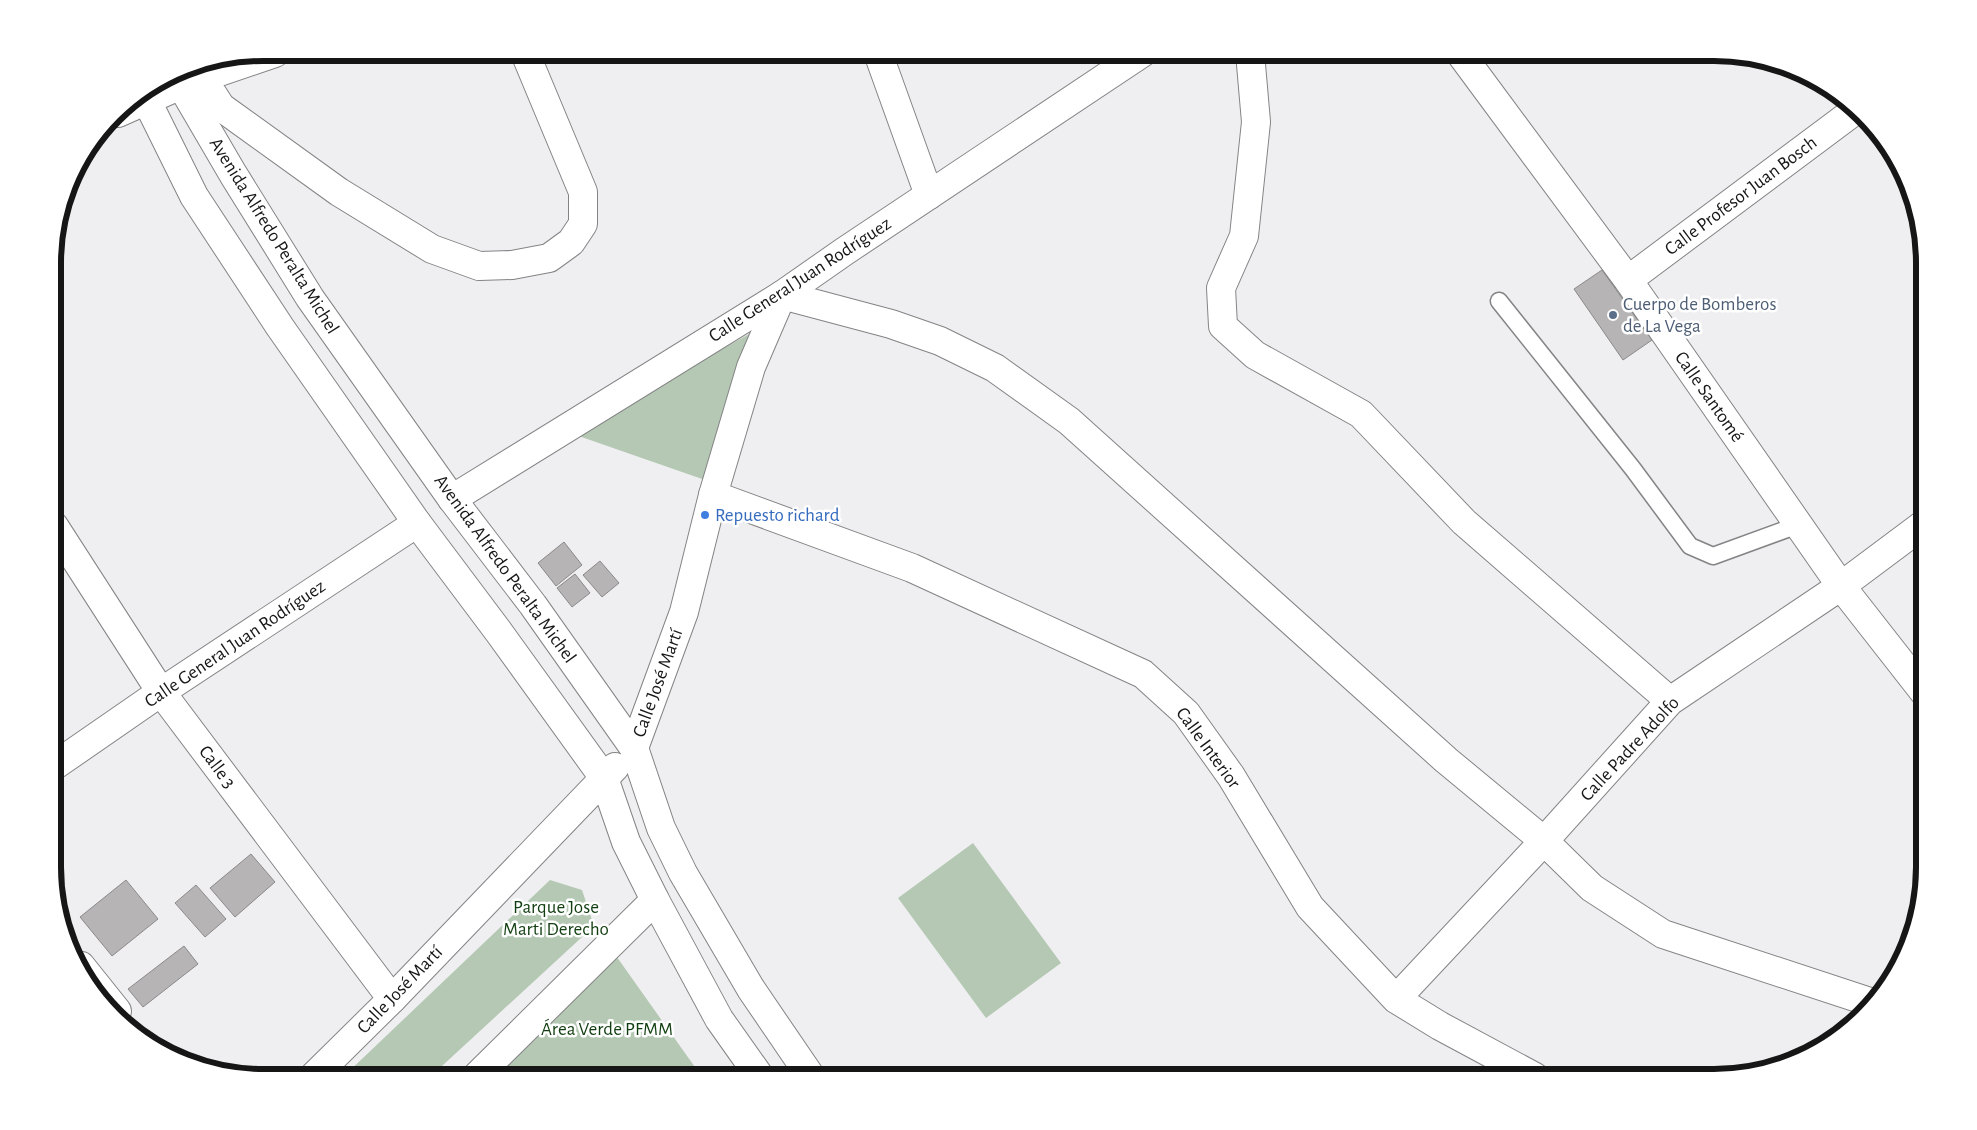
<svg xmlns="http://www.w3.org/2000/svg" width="1977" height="1130" font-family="'Alegreya Sans',sans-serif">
<rect width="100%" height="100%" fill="#efeff1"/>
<path fill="#b4c8b3" d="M 762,327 L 705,480 L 570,433 Z
M 973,843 L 1061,963 L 986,1018 L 898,898 Z
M 550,880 L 582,890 L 594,926 L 430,1077 L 343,1077 Z
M 614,953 L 702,1077 L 485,1077 Z"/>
<path fill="#b6b4b4" stroke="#8b8989" d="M 1602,270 L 1652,340 L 1623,360 L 1574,289 Z
M 564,542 L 582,565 L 556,586 L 538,563 Z
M 600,561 L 619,583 L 602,597 L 583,575 Z
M 575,574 L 590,593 L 572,607 L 557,588 Z
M 251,854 L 275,882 L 235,917 L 210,888 Z
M 126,880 L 158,919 L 112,956 L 80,917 Z
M 196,885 L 226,919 L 205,937 L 175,903 Z
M 184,946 L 198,964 L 143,1007 L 128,989 Z"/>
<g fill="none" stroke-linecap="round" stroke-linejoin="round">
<defs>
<path id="service" d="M 1499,301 L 1633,469 L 1690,546 L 1713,556 L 1798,525"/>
<path id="minor" d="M 878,53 L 929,195
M 1250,53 L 1256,122 L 1244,236 L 1221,288 L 1223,326 L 1255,355 L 1361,414 L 1464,522 L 1670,701
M 1460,53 L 1628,280 L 1841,586 L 1924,692
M 203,79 L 221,107 L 339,192 L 432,249 L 479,266 L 512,265 L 549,258 L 571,242 L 583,224 L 583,192 L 525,53
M 118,113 L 181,85 L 275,53
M 1628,280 L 1853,112
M 713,495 L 912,568 L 1143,674 L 1186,713 L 1231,776 L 1310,907 L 1396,999 L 1440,1026 L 1535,1077
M 452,499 L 782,295 L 891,324 L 940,341 L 995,368 L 1069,421 L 1446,760 L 1544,841 L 1592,888 L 1663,934 L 1873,1003
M 54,526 L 161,692 L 392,999
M 54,766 L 161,692 L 417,523
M 81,966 L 117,1011
M 1396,999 L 1544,841 L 1670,701 L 1841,586 L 1924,524
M 476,1077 L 655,900"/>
<path id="tertiary" d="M 634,748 L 684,612 L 713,495 L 751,367 L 782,295 L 845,251 L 1142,53"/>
<path id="secondary" d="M 176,72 L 181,85 L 233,174 L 310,298 L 452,499 L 533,605 L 634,748 L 661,828 L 683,873 L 751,989 L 811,1077
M 143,93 L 194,196 L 280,327 L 417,523 L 498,631 L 604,778 L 626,842 L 655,900 L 719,1019 L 760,1077
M 313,1077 L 392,999 L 615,767"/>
</defs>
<use href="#service" stroke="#848486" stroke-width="19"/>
<use href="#minor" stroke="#848486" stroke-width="30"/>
<use href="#tertiary" stroke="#848486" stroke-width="30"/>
<use href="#secondary" stroke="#848486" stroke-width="30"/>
<use href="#service" stroke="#fff" stroke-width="16"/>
<use href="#minor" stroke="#fff" stroke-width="28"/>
<use href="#tertiary" stroke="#fff" stroke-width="28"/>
<use href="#secondary" stroke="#fff" stroke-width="28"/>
</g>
<circle fill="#5c6f8a" stroke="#fff" stroke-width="2" cx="1613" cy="315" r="5"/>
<circle fill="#3f7fe0" stroke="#fff" stroke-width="2" cx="705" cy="515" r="5"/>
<g text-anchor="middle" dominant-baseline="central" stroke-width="5" stroke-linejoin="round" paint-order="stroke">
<g font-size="19" fill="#161617" stroke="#fff">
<text transform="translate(1741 196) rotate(-37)">Calle Profesor Juan Bosch</text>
<text transform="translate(274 236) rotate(58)">Avenida Alfredo Peralta Michel</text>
<text transform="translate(800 280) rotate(-33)">Calle General Juan Rodríguez</text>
<text transform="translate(1709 397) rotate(55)">Calle Santomé</text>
<text transform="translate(505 569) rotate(54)">Avenida Alfredo Peralta Michel</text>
<text transform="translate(235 644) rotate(-34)">Calle General Juan Rodríguez</text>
<text transform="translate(658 683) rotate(-70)">Calle José Martí</text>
<text transform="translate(1208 748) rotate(54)">Calle Interior</text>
<text transform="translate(1630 749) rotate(-47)">Calle Padre Adolfo</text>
<text transform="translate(217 767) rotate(53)">Calle 3</text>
<text transform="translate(400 990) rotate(-46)">Calle José Martí</text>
</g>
<g font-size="19" fill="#4e5e75" stroke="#fff" text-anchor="start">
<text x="1623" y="304">Cuerpo de Bomberos<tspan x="1623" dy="22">de La Vega</tspan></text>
</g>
<g font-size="19" fill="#366cbe" stroke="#fff" text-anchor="start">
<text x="715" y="515">Repuesto richard</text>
</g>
<g font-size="19" fill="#113e10" stroke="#fff">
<text x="556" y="907">Parque Jose<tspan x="556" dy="22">Marti Derecho</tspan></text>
<text x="607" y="1029">Área Verde PFMM</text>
</g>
</g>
<path d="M0 0H1977V1130H0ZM263 61H1714A202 202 0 0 1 1916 263V867A202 202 0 0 1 1714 1069H263A202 202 0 0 1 61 867V263A202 202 0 0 1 263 61Z" fill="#fff" fill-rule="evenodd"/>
<path fill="none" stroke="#161617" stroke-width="6" d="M263 61H1714A202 202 0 0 1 1916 263V867A202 202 0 0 1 1714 1069H263A202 202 0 0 1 61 867V263A202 202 0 0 1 263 61Z"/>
</svg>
